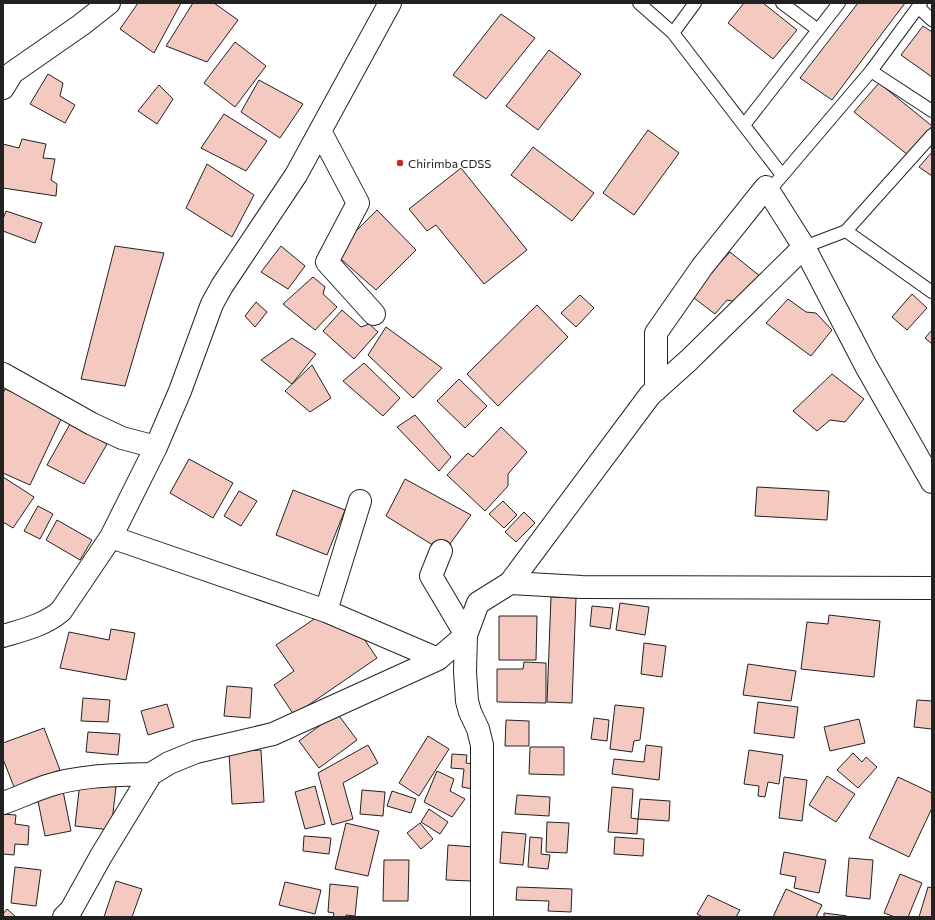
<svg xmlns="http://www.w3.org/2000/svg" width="935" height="920" font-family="Commissioner,sans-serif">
<rect width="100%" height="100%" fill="#fff"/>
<path fill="#f3c9c0" stroke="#222" d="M 138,3 L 181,3 L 154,53 L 120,29 Z
M 193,3 L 214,3 L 238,20 L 207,62 L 166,46 Z
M 744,3 L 763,3 L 797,30 L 773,59 L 728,23 Z
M 858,3 L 905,3 L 832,100 L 800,78 Z
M 501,14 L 535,38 L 486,99 L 453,75 Z
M 923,26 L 932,32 L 932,77 L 901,55 Z
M 235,42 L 266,66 L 235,107 L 204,83 Z
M 549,50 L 581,74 L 538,130 L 506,106 Z
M 48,74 L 63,83 L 60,96 L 75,105 L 65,123 L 30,104 Z
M 259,80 L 303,104 L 280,138 L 241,112 Z
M 879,83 L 932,126 L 908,155 L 854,112 Z
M 159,85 L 173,99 L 157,124 L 138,111 Z
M 224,114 L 267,141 L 246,171 L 201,148 Z
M 648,130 L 679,153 L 634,215 L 603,193 Z
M 22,139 L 46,144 L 43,158 L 55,159 L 51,180 L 57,184 L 56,196 L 3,188 L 3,144 L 19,148 Z
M 533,147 L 594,193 L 572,221 L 511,175 Z
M 932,152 L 932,176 L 919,167 Z
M 207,164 L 254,195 L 232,237 L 186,208 Z
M 461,168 L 527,250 L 484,284 L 436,225 L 427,231 L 409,209 Z
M 377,210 L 416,250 L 376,290 L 334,253 Z
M 6,211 L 42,223 L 35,243 L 3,231 L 3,219 Z
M 115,246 L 164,253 L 125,386 L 81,379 Z
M 281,246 L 305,266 L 288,289 L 261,272 Z
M 730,252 L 761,277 L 742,303 L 727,300 L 715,314 L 690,295 Z
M 313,277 L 325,287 L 323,294 L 337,307 L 315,330 L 283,304 Z
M 912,294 L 927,308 L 907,330 L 892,317 Z
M 580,295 L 594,308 L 576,327 L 561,313 Z
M 788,299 L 806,312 L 816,313 L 832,330 L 811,356 L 766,323 Z
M 256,302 L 267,312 L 255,327 L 245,316 Z
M 537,305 L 568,337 L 498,406 L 467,374 Z
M 342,310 L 361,327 L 369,324 L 378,332 L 354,359 L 323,331 Z
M 386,327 L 442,368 L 413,398 L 368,355 Z
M 932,330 L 932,344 L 925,338 Z
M 292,338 L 316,354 L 292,384 L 261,360 Z
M 364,363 L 400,398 L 383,416 L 343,381 Z
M 312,365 L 331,398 L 310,412 L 285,391 Z
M 832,374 L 864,399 L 845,422 L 830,420 L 817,431 L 793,411 Z
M 459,379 L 487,406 L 465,428 L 437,401 Z
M 5,389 L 63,415 L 30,485 L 3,473 L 3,393 Z
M 415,415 L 451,457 L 439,471 L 397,427 Z
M 70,424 L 107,444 L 84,484 L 47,465 Z
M 501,427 L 527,452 L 508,474 L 508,486 L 485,511 L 447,475 L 468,453 L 473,457 Z
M 189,459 L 233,483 L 213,518 L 170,493 Z
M 3,477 L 34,497 L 13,528 L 3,522 Z
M 405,479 L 471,515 L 444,552 L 386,516 Z
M 757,487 L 829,491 L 827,520 L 755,516 Z
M 293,490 L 345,510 L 327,555 L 276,535 Z
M 239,491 L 257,501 L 241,526 L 224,516 Z
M 503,501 L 517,515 L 504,528 L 489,514 Z
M 38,506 L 53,514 L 40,539 L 24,531 Z
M 524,512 L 535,523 L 516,542 L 505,532 Z
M 57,520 L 92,540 L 80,560 L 46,540 Z
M 551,597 L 576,598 L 572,703 L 547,702 Z
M 620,603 L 649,607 L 645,635 L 616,630 Z
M 592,606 L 613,608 L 610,629 L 590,626 Z
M 320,615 L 360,633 L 377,658 L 294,715 L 274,685 L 294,671 L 276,645 Z
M 829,615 L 880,621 L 874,677 L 801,669 L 807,622 L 828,624 Z
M 499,616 L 537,616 L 536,660 L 499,660 Z
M 111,629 L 135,633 L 126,680 L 60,668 L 69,632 L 109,640 Z
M 644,643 L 666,646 L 662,677 L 641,674 Z
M 524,662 L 546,663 L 546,703 L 497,702 L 497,669 L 523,669 Z
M 748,664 L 796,671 L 791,701 L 743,695 Z
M 227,686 L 252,688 L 250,718 L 224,716 Z
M 83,698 L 110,700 L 108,722 L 81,721 Z
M 917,700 L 932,701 L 932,729 L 914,727 Z
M 758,702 L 798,707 L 794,738 L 754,733 Z
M 167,704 L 174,727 L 148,735 L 141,711 Z
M 615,705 L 644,708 L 640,740 L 634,741 L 632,752 L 610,749 Z
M 337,713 L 357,740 L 319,768 L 299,741 Z
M 594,718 L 609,720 L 607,741 L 591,739 Z
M 859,719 L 865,743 L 830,751 L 824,727 Z
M 506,720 L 529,721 L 529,746 L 505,746 Z
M 44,728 L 60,770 L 14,787 L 3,759 L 3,743 Z
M 88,732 L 120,734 L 118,755 L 86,752 Z
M 428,736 L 449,749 L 419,796 L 399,783 Z
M 368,745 L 378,763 L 343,783 L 353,819 L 332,825 L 318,773 Z
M 646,745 L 662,747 L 659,780 L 612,774 L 614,759 L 644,762 Z
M 530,747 L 564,747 L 564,775 L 529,774 Z
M 261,750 L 264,802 L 232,804 L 229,752 Z
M 749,750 L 783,755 L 779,784 L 768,782 L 765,797 L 758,796 L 759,786 L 744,784 Z
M 853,753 L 862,762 L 866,757 L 877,767 L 858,788 L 837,770 Z
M 452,754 L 467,755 L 466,763 L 474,764 L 472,789 L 462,787 L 464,769 L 451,768 Z
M 437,771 L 454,779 L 450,791 L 465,799 L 452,817 L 424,802 Z
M 827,776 L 855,794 L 836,822 L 809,805 Z
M 784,777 L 807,780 L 802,821 L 779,818 Z
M 898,777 L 932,793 L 932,808 L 909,857 L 869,838 Z
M 80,782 L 116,787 L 111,830 L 75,826 Z
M 315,786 L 325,824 L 305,829 L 295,792 Z
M 612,787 L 633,789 L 631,818 L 638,819 L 637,834 L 608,832 Z
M 362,790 L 385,792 L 383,816 L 360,814 Z
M 63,791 L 71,831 L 45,836 L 37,796 Z
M 392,791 L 416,799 L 411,813 L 387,806 Z
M 517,795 L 550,797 L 549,816 L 515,814 Z
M 640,799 L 670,801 L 669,821 L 638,819 Z
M 429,809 L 448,822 L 440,834 L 421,822 Z
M 3,814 L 16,815 L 15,824 L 29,826 L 28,845 L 15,844 L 14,855 L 3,854 Z
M 547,822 L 569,823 L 567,853 L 546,852 Z
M 346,823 L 379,831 L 368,876 L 335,869 Z
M 420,823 L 433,839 L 421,849 L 407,833 Z
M 502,832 L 526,834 L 523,865 L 500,863 Z
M 304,836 L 331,838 L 329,854 L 303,851 Z
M 530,837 L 542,838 L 541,854 L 550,855 L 548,869 L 528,867 Z
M 615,837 L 644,839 L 643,856 L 614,854 Z
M 448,845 L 474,847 L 472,881 L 446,880 Z
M 784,852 L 826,860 L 819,893 L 794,888 L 796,877 L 780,874 Z
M 849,858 L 873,860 L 870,899 L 846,896 Z
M 384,860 L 409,860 L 408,901 L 383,901 Z
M 15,867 L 41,870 L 36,906 L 11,903 Z
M 900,874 L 922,883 L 908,917 L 895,917 L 884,913 Z
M 116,881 L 142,889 L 132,917 L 104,917 Z
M 285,882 L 321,890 L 315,914 L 279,905 Z
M 330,884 L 358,887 L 355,916 L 346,915 L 346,917 L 333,917 L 334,913 L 328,912 Z
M 517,887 L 572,889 L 571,912 L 548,911 L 549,901 L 516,900 Z
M 928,887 L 932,888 L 932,917 L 919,917 Z
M 786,889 L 822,905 L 816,917 L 773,917 Z
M 708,895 L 740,910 L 736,917 L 703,917 L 697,914 Z
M 7,909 L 16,917 L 3,917 L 3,914 Z
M 824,913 L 847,916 L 847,917 L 824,917 Z"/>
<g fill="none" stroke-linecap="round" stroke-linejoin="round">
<defs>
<path id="lane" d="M 639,3 L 673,33
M 695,3 L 673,33 L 782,175
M 782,3 L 818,30
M 918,7 L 932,20
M 871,71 L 932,111
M 744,125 L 839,3
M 932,135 L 846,231 L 932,292
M 769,191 L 871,71 L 921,3
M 804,247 L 846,231"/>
<path id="street" d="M 3,88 L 12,73 L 81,25 L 109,3
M 320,131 L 358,203 L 327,262 L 374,314
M 3,374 L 92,424 L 122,438 L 156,447
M 656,390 L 656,333 L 702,267 L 766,187 L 804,247 L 866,366 L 932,482
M 111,537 L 326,611 L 438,659 L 466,635 L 478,603 L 510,583 L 582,587 L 932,588
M 441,551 L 431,576 L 466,635 L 465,672 L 467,701 L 470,712 L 478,729 L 482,745 L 482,917
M 510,583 L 650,395 L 689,360 L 804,247
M 326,611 L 360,501
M 3,636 C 23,630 45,625 61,611 L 111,537 L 156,447 L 180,391 L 212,304 L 222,286 L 296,175 L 390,3
M 3,803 C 18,798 32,791 47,786 C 80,775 117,775 151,774
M 64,917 L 71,910 L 101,856 L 151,774 L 169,763 L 196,752 L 273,734 L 438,659"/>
</defs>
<use href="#lane" stroke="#222" stroke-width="14"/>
<use href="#street" stroke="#222" stroke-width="24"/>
<use href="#lane" stroke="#fff" stroke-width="12"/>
<use href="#street" stroke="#fff" stroke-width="22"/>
</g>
<circle fill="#c62828" stroke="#fff" stroke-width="1.5" cx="400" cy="163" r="4"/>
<g text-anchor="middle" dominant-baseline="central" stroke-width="3" stroke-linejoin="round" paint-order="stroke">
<g font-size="12" fill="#222" stroke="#fff" text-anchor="start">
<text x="408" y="163">Chirimba CDSS</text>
</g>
</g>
<rect width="935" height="920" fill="none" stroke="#222222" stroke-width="8"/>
</svg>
